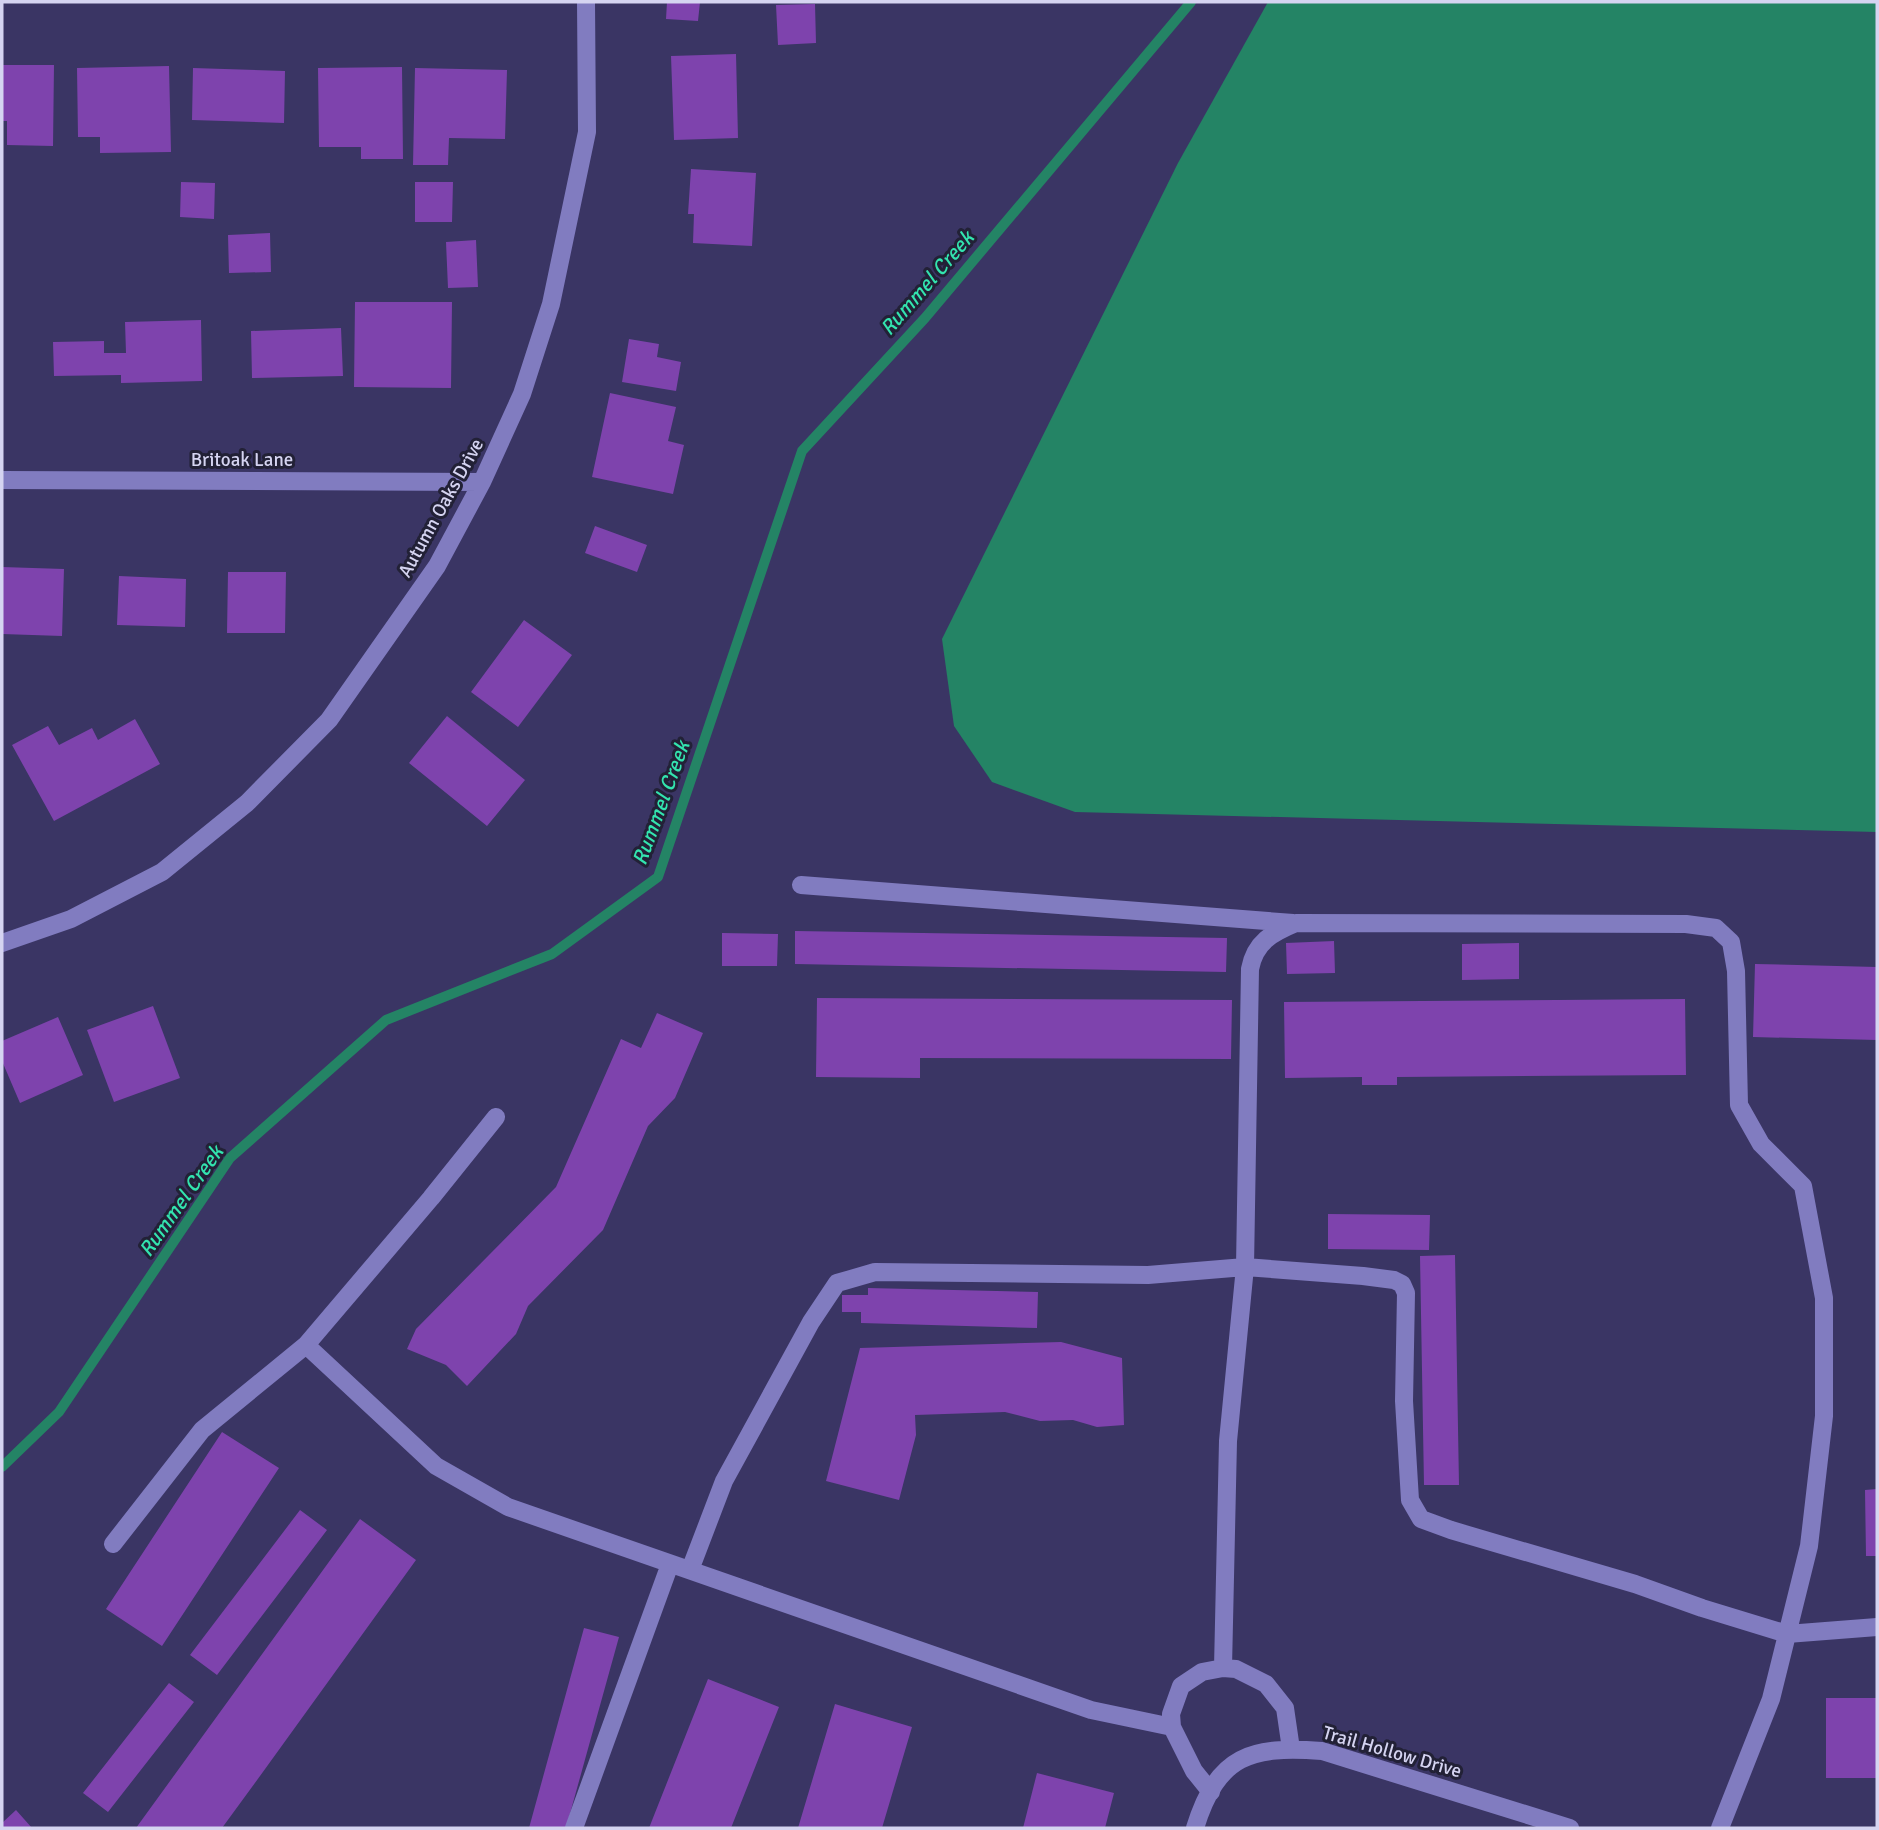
<svg xmlns="http://www.w3.org/2000/svg" width="1879" height="1830" font-family="Signika,sans-serif">
<rect width="100%" height="100%" fill="#3a3564"/>
<path fill="#248465" d="M 1268,2 L 1877,2 L 1877,832 L 1075,812 L 992,782 L 954,726 L 942,639 L 1178,163 Z"/>
<g fill="none" stroke-linecap="round" stroke-linejoin="round">
<path stroke="#248465" stroke-width="10" d="M 2,1467 L 59,1412 L 230,1158 L 386,1020 L 552,954 L 658,877 L 802,451 L 925,318 L 1191,2"/>
</g>
<path fill="#7e43ad" d="M 667,2 L 700,2 L 698,21 L 666,19 Z
M 815,4 L 816,43 L 778,45 L 776,5 Z
M 736,54 L 738,138 L 674,140 L 671,56 Z
M 2,65 L 54,65 L 53,146 L 7,145 L 7,121 L 2,121 Z
M 169,66 L 171,152 L 100,153 L 100,137 L 78,137 L 77,68 Z
M 402,67 L 403,159 L 361,159 L 361,147 L 319,147 L 318,68 Z
M 193,68 L 285,71 L 284,123 L 192,120 Z
M 415,68 L 507,70 L 505,139 L 449,138 L 448,165 L 413,165 Z
M 691,169 L 756,173 L 752,246 L 693,243 L 694,214 L 688,214 Z
M 181,182 L 215,183 L 214,219 L 180,217 Z
M 415,182 L 453,182 L 452,222 L 415,222 Z
M 270,233 L 271,272 L 229,273 L 228,235 Z
M 476,240 L 478,287 L 448,288 L 446,242 Z
M 355,302 L 452,302 L 451,388 L 354,387 Z
M 201,320 L 202,381 L 121,383 L 121,375 L 54,376 L 53,342 L 104,341 L 104,353 L 126,353 L 125,322 Z
M 341,328 L 343,376 L 252,378 L 251,331 Z
M 629,339 L 659,344 L 657,357 L 681,362 L 676,391 L 622,382 Z
M 610,393 L 676,407 L 668,441 L 684,445 L 673,494 L 592,477 Z
M 595,526 L 647,545 L 637,572 L 585,553 Z
M 2,567 L 64,569 L 62,636 L 2,634 Z
M 228,572 L 286,572 L 285,633 L 227,633 Z
M 119,576 L 186,579 L 185,627 L 117,625 Z
M 524,620 L 572,655 L 518,727 L 471,692 Z
M 447,716 L 525,780 L 487,826 L 409,763 Z
M 135,719 L 160,764 L 54,821 L 12,745 L 48,726 L 59,745 L 92,728 L 98,740 Z
M 795,931 L 1227,938 L 1226,972 L 795,964 Z
M 722,933 L 778,934 L 777,966 L 722,966 Z
M 1334,941 L 1335,973 L 1287,974 L 1286,943 Z
M 1519,943 L 1519,979 L 1462,980 L 1462,944 Z
M 1755,964 L 1877,967 L 1877,1040 L 1753,1037 Z
M 817,998 L 1232,1000 L 1231,1059 L 920,1058 L 920,1078 L 816,1077 Z
M 1685,999 L 1686,1075 L 1397,1077 L 1397,1085 L 1362,1085 L 1362,1077 L 1285,1078 L 1284,1002 Z
M 153,1006 L 180,1078 L 114,1102 L 87,1030 Z
M 657,1013 L 703,1033 L 675,1098 L 648,1126 L 603,1230 L 528,1306 L 516,1334 L 467,1386 L 446,1365 L 407,1349 L 416,1329 L 556,1187 L 621,1039 L 641,1048 Z
M 58,1017 L 83,1075 L 20,1103 L 2,1061 L 2,1041 Z
M 1328,1214 L 1430,1215 L 1429,1250 L 1328,1249 Z
M 1455,1255 L 1459,1485 L 1424,1485 L 1420,1256 Z
M 868,1288 L 1038,1292 L 1037,1328 L 861,1323 L 861,1312 L 842,1312 L 842,1295 L 868,1295 Z
M 1061,1342 L 1122,1358 L 1124,1425 L 1097,1427 L 1073,1420 L 1040,1421 L 1005,1412 L 915,1415 L 916,1435 L 899,1500 L 826,1481 L 860,1348 Z
M 222,1432 L 279,1468 L 162,1646 L 106,1609 Z
M 1877,1489 L 1877,1556 L 1866,1556 L 1865,1490 Z
M 300,1510 L 327,1530 L 217,1675 L 190,1655 Z
M 360,1519 L 416,1560 L 260,1776 L 222,1828 L 136,1828 Z
M 584,1628 L 619,1637 L 566,1828 L 529,1828 Z
M 708,1679 L 779,1707 L 731,1828 L 649,1828 Z
M 169,1683 L 194,1702 L 108,1812 L 83,1793 Z
M 1826,1698 L 1877,1698 L 1877,1778 L 1826,1778 Z
M 835,1704 L 912,1727 L 882,1828 L 798,1828 Z
M 1037,1773 L 1114,1793 L 1105,1828 L 1023,1828 Z
M 16,1810 L 32,1828 L 2,1828 L 2,1823 Z"/>
<g fill="none" stroke-linecap="round" stroke-linejoin="round">
<path stroke="#817cc0" stroke-width="18" d="M 2,480 L 482,482
M 801,885 L 1293,923
M 2,943 L 71,919 L 162,872 L 247,803 L 329,720 L 437,566 L 482,482 L 522,394 L 551,304 L 587,132 L 586,2
M 306,1345 L 436,1466 L 508,1507 L 1091,1710 L 1172,1727
M 113,1544 L 202,1430 L 306,1345 L 431,1198 L 496,1117
M 690,1570 L 724,1481 L 811,1322 L 837,1283 L 875,1272 L 1148,1275 L 1245,1267 L 1363,1276 L 1394,1280 L 1402,1284 L 1406,1293 L 1404,1401 L 1410,1500 L 1421,1519 L 1451,1530 L 1635,1584 L 1702,1608 L 1787,1634 L 1877,1627
M 1223,1668 L 1228,1441 L 1245,1267 L 1250,969 C 1255,942 1272,933 1296,923 L 1686,924 L 1716,928 L 1731,942 L 1736,971 L 1739,1105 L 1761,1144 L 1803,1186 L 1824,1298 L 1824,1416 L 1809,1546 L 1771,1699 L 1720,1828
M 1211,1792 L 1194,1771 L 1172,1727 L 1171,1714 L 1181,1686 L 1202,1672 L 1223,1668 L 1236,1669 L 1266,1684 L 1285,1708 L 1291,1749
M 574,1828 L 670,1564
M 1195,1828 C 1218,1754 1251,1746 1322,1751 L 1570,1828"/>
</g>
<g text-anchor="middle" dominant-baseline="central" stroke-width="6" stroke-linejoin="round" paint-order="stroke">
<g font-size="19" fill="#d5d4f1" stroke="#222136">
<text x="242" y="460">Britoak Lane</text>
<text transform="translate(441 508) rotate(-61)">Autumn Oaks Drive</text>
<text transform="translate(1392 1752) rotate(16)">Trail Hollow Drive</text>
</g>
<g font-size="21" font-style="italic" fill="#33e4af" stroke="#222136">
<text transform="translate(927 283) rotate(-49)">Rummel Creek</text>
<text transform="translate(661 803) rotate(-70)">Rummel Creek</text>
<text transform="translate(181 1201) rotate(-55)">Rummel Creek</text>
</g>
</g>
<rect width="1879" height="1830" fill="none" stroke="#d5d4f1" stroke-width="7"/>
</svg>
